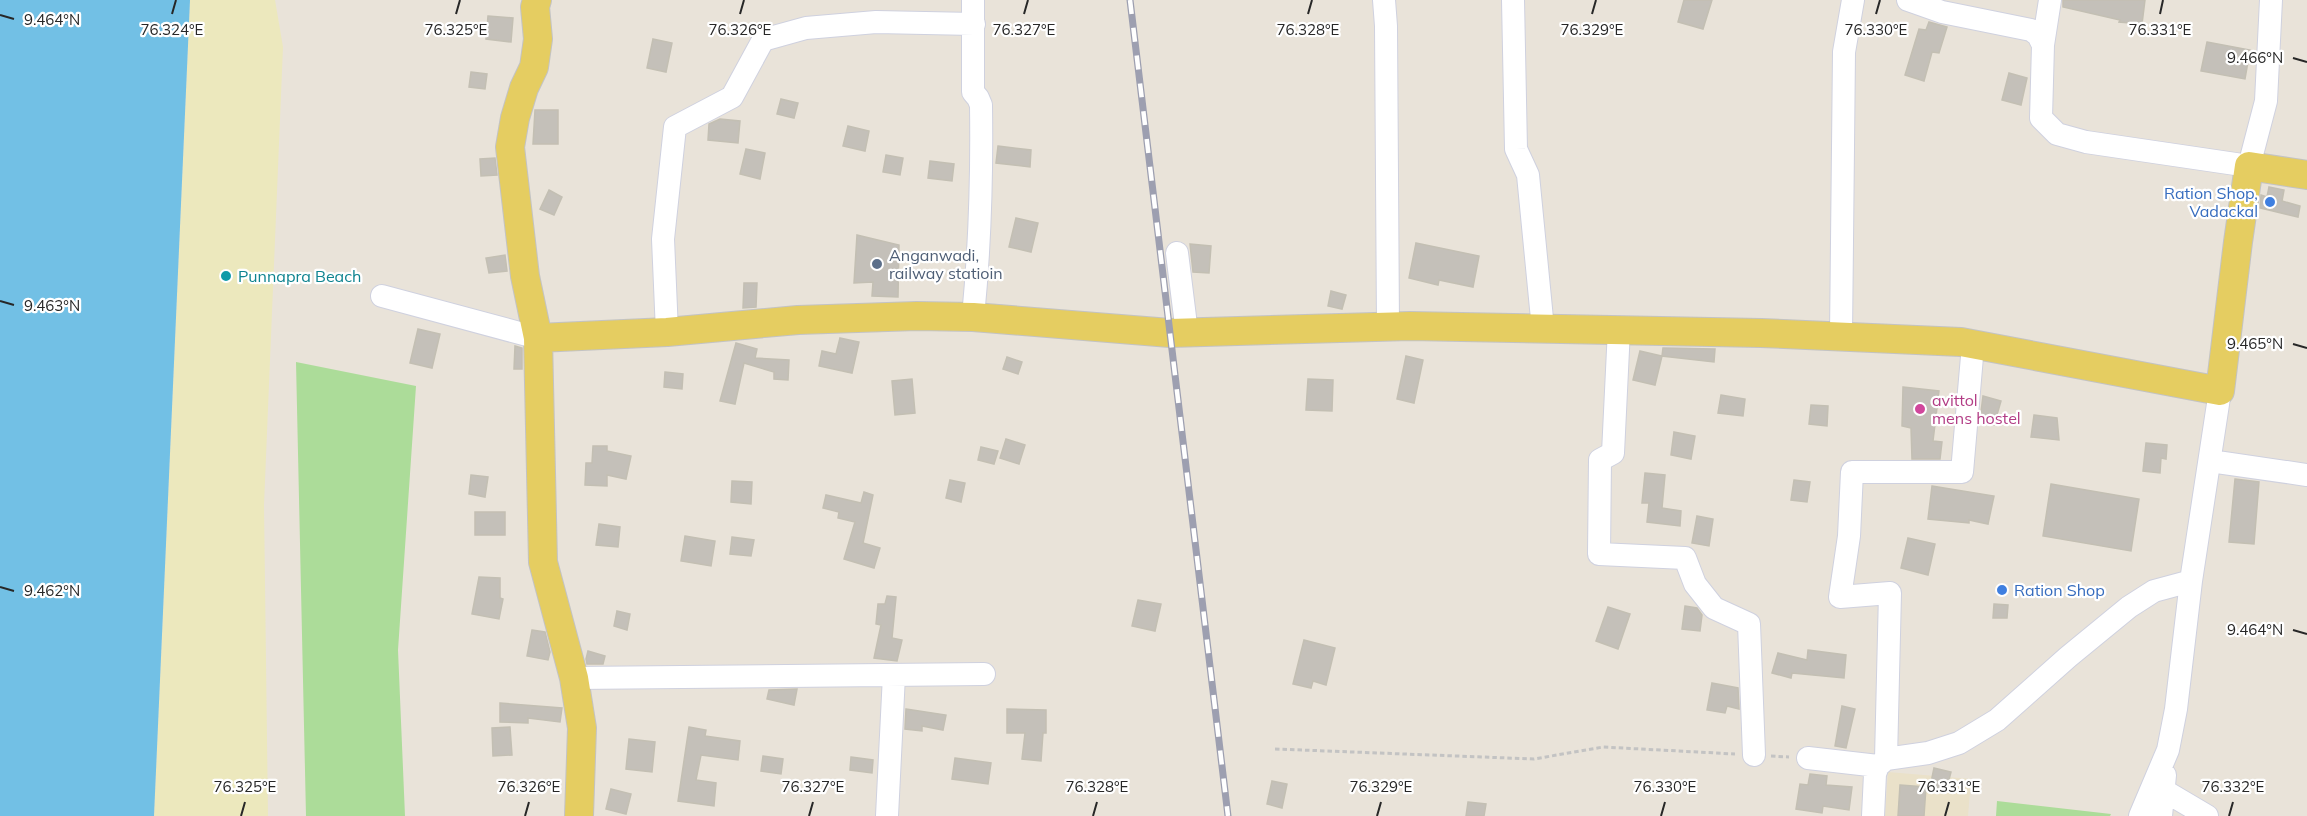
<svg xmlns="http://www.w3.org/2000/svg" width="2307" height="816" font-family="Mulish,sans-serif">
<rect width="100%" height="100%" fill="#e9e3d9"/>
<path fill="#eae1c9" d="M 1888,772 L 1971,779 L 1968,816 L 1885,816 Z"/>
<path fill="#acdc99" d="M 296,362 L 416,386 L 398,650 L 405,816 L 306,816 Z
M 1997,801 L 2111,814 L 2110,816 L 1996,816 Z"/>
<path fill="#ece8bd" d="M 190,0 L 275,0 L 283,47 L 264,505 L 268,816 L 154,816 Z"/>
<path fill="#72c0e5" d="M 0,0 L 190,0 L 154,816 L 0,816 Z"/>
<path fill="#c4c0b9" stroke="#c3bfb3" stroke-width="1.5" d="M 1684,0 L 1712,0 L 1703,29 L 1678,22 Z
M 2063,0 L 2145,0 L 2142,24 L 2119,22 L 2120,20 L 2063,7 Z
M 488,16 L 513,18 L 511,42 L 486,39 Z
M 1929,22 L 1947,27 L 1939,53 L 1932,52 L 1924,81 L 1905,75 L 1919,29 L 1926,30 Z
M 653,39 L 672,43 L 666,72 L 647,68 Z
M 2207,42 L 2250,50 L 2245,79 L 2201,71 Z
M 471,72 L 487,74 L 485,89 L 469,87 Z
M 2009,73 L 2027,78 L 2021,105 L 2002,100 Z
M 781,99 L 798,103 L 794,118 L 777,114 Z
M 535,110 L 558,110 L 558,144 L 533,144 Z
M 720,119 L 740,121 L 738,143 L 708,140 L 709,124 Z
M 848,126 L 869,131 L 865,151 L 843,146 Z
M 998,146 L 1031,150 L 1030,167 L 996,163 Z
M 746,149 L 765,153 L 760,179 L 740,174 Z
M 886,155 L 903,158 L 900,175 L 883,172 Z
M 495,158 L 497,175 L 481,176 L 480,159 Z
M 930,161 L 954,164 L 952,181 L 928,178 Z
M 2269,187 L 2284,190 L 2282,201 L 2300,206 L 2298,217 L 2260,208 L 2261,195 L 2267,197 Z
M 549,190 L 562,197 L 554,215 L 540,209 Z
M 1016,218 L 1038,223 L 1031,252 L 1009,247 Z
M 857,235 L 899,245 L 898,297 L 872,296 L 873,282 L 854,283 Z
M 1416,243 L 1479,256 L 1473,287 L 1439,280 L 1438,285 L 1409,278 Z
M 1190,244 L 1211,246 L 1209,273 L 1193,272 Z
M 505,255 L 507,271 L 489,273 L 486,258 Z
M 744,283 L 757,283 L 756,307 L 743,308 Z
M 1331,291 L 1346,295 L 1342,309 L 1328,306 Z
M 418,329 L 440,334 L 432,368 L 410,363 Z
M 840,338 L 859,342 L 852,373 L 819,366 L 822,351 L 836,354 Z
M 736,343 L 757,349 L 755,358 L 789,360 L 788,380 L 774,379 L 774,372 L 744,363 L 735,404 L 720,401 Z
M 515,346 L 522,348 L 522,369 L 514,369 Z
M 1663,348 L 1715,349 L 1714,362 L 1662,356 Z
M 1640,351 L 1662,356 L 1655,385 L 1633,380 Z
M 1406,356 L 1423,360 L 1414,403 L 1397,399 Z
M 1007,357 L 1022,362 L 1018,374 L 1003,369 Z
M 665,372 L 683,374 L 682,389 L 664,387 Z
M 912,379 L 915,413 L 895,415 L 892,381 Z
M 1308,379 L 1333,380 L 1332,411 L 1306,410 Z
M 1903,387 L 1939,391 L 1933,441 L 1942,442 L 1940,459 L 1912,459 L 1911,428 L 1902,426 Z
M 1721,395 L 1745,399 L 1743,416 L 1718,413 Z
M 1983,396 L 2001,401 L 1994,425 L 1980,420 Z
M 1811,405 L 1828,406 L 1827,426 L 1809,424 Z
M 2034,415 L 2057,418 L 2059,440 L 2031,437 Z
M 1674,432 L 1695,436 L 1691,459 L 1671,455 Z
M 1006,439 L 1025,445 L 1019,464 L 1000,458 Z
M 2146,443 L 2167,445 L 2166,459 L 2161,458 L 2160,473 L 2143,471 Z
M 593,446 L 607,446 L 607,451 L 631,456 L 626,479 L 607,475 L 607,486 L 585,485 L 586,463 L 592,463 Z
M 981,447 L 998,451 L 994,464 L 978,460 Z
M 1645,473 L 1665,475 L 1662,508 L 1681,511 L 1680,526 L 1647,522 L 1649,503 L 1642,503 Z
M 471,475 L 488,477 L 485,497 L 469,494 Z
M 2235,479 L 2259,482 L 2254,544 L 2229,542 Z
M 950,480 L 965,483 L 961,502 L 946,498 Z
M 1794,480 L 1810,482 L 1807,502 L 1791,500 Z
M 732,481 L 752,482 L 751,504 L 731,502 Z
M 2051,484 L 2139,499 L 2131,551 L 2043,536 Z
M 1932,486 L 1994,496 L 1988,524 L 1969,520 L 1969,523 L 1928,519 Z
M 864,492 L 873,495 L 863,543 L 880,548 L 874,568 L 844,559 L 855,522 L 838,518 L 839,512 L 823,508 L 826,495 L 861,503 Z
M 475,512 L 505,512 L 505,535 L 475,535 Z
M 1697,516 L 1713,519 L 1709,546 L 1692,543 Z
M 599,524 L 620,527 L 618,547 L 596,545 Z
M 685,536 L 715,541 L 711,566 L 681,561 Z
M 732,537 L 754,540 L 751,556 L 730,554 Z
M 1908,538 L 1935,544 L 1928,575 L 1901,568 Z
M 479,577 L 500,578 L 500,598 L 503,599 L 499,619 L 472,614 Z
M 887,596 L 896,597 L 892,638 L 902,640 L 897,661 L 874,658 L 881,625 L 876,624 L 878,604 L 885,604 Z
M 1138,600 L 1161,604 L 1155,631 L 1132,626 Z
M 1994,604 L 2008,605 L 2007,618 L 1993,618 Z
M 1685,606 L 1697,608 L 1702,615 L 1700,631 L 1682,629 Z
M 1608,607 L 1630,614 L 1618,649 L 1596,641 Z
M 617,611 L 630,614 L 627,630 L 614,626 Z
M 532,630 L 545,632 L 550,652 L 548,660 L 527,656 Z
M 1304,640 L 1335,648 L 1326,685 L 1313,681 L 1311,688 L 1293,684 Z
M 1808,650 L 1846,655 L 1844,678 L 1792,673 L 1791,678 L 1772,673 L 1778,653 L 1807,660 Z
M 588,651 L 605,656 L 603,664 L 587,664 L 586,659 Z
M 1712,683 L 1738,688 L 1739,709 L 1727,706 L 1725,713 L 1707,710 Z
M 797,689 L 794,705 L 767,699 L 769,690 Z
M 500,703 L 562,708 L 560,722 L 528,718 L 528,723 L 500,722 Z
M 1842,706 L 1855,709 L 1846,748 L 1835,746 Z
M 906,709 L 946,715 L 943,730 L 922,726 L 922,731 L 905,729 Z
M 1007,709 L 1046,710 L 1046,733 L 1043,733 L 1041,761 L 1022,759 L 1025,733 L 1007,733 Z
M 510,727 L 512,755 L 493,756 L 492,728 Z
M 689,727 L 706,730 L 705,736 L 740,741 L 738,760 L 701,755 L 696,780 L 716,783 L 714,806 L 678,801 Z
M 629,739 L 655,742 L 652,772 L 626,769 Z
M 763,756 L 783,759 L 781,774 L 761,771 Z
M 851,757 L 873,760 L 872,773 L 850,770 Z
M 955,758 L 991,763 L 988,784 L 952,779 Z
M 1934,768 L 1951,772 L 1946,791 L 1930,787 Z
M 1810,774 L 1827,776 L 1826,785 L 1852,787 L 1849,810 L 1823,806 L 1822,813 L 1796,809 L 1800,784 L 1808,785 Z
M 1272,781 L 1287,784 L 1282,808 L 1267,804 Z
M 1900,785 L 1926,787 L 1924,816 L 1898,816 Z
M 611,789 L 631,794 L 626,814 L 606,809 Z
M 1468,802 L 1486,804 L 1484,816 L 1466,816 Z"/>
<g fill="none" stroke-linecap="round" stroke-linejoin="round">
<defs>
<path id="minor" d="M 1384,0 L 1386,26 L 1388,327
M 1513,0 L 1516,149 L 1528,175 L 1543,329
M 1908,0 L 1942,12 L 2031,30 L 2038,35 L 2043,45 L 2041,118 L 2057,134 L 2086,142 L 2249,166 L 2266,101 L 2271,0
M 2043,45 L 2050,0
M 1177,253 L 1187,333
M 382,296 L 538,338
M 973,317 C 980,246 982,175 981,105 L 978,98 L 973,92 L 973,0
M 1619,329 L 1613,453 L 1600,460 L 1599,554 L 1685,558 L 1695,584 L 1714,608 L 1749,624 L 1754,755
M 667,332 L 663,239 L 675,127 L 732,97 L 763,40 L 806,28 L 876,22 L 974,24
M 1841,336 L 1844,52 L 1853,0
M 2210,461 L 2307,475
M 574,678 L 984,674
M 1808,758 L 1878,766
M 1886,759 L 1890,593 L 1840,597 L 1849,536 L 1852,472 L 1962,472 L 1973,345
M 2163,790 L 2207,816
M 887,816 L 894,675
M 1873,816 L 1875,774 L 1878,766 L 1886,759 L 1928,753 L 1959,743 L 1997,720 L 2068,657 L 2129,607 L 2154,591 L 2191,581
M 2140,816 L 2168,750 L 2176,709 L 2191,581 L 2220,391
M 2161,816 L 2165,775"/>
<path id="major" d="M 537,0 L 535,7 L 538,39 L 534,67 L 524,88 L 515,118 L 510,147 L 525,276 L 538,338 L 543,562 L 574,678 L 582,728 L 579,816
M 538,338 L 667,332 L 798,320 L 917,316 L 973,317 L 1170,333 L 1410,326 L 1761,333 L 1961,342 L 2220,391 L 2238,242 L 2249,166 L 2307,175"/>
</defs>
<use href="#minor" stroke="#cfd1df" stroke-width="24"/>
<use href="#major" stroke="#c3c3c3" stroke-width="30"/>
<path stroke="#c3c3c3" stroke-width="3" stroke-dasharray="4.5 3" stroke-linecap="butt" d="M 1275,749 L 1534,759 L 1603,747 L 1735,754
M 1771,756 L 1789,757"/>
<use href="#minor" stroke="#fff" stroke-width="22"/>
<use href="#major" stroke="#e5cd61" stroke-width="28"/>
<defs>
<path id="rail" d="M 1130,0 L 1228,816"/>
</defs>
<use href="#rail" stroke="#9d9fb0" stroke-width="7"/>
<use href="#rail" stroke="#fff" stroke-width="4.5" stroke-dasharray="14" stroke-linecap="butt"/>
</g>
<path fill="none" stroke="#272727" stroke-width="2" d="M 172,14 L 176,0M 456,14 L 460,0M 740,14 L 744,0M 1024,14 L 1028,0M 1308,14 L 1312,0M 1592,14 L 1596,0M 1876,14 L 1880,0M 2160,14 L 2163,0M 0,15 L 14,19M 2293,58 L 2307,62M 0,301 L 14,305M 2293,344 L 2307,348M 0,587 L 14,591M 2293,630 L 2307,634M 241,816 L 245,802M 525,816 L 529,802M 809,816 L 813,802M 1093,816 L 1097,802M 1377,816 L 1381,802M 1661,816 L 1665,802M 1945,816 L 1949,802M 2229,816 L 2233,802"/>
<g fill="#3f7fe0" stroke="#fff" stroke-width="2">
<circle cx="2270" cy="202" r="6"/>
<circle cx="2002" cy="590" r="6"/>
</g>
<circle fill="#5c6f8a" stroke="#fff" stroke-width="2" cx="877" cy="264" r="6"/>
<circle fill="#0f9aa8" stroke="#fff" stroke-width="2" cx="226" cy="276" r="6"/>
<circle fill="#d1479c" stroke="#fff" stroke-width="2" cx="1920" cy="409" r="6"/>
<g text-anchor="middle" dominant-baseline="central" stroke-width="4.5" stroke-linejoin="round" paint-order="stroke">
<g font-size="16" fill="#366cbe" stroke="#fff" text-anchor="end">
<text x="2258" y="193">Ration Shop,<tspan x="2258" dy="18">Vadackal</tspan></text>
<text x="2014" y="590" text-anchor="start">Ration Shop</text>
</g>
<g font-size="16" fill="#4e5e75" stroke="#fff" text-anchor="start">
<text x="889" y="255">Anganwadi,<tspan x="889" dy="18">railway statioin</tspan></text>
</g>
<g font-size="16" fill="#0d838f" stroke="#fff" text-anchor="start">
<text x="238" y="276">Punnapra Beach</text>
</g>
<g font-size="16" fill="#b23c85" stroke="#fff" text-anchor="start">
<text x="1932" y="400">avittol<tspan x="1932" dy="18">mens hostel</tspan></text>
</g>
</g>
<g font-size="15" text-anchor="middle" fill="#272727" stroke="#fff" stroke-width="4.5" stroke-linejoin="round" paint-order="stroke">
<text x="52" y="25">9.464°N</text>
<text x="172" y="35">76.324°E</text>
<text x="456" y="35">76.325°E</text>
<text x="740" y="35">76.326°E</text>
<text x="1024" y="35">76.327°E</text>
<text x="1308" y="35">76.328°E</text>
<text x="1592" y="35">76.329°E</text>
<text x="1876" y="35">76.330°E</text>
<text x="2160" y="35">76.331°E</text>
<text x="2255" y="63">9.466°N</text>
<text x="52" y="311">9.463°N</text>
<text x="2255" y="349">9.465°N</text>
<text x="52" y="596">9.462°N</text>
<text x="2255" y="635">9.464°N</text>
<text x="245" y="792">76.325°E</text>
<text x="529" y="792">76.326°E</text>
<text x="813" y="792">76.327°E</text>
<text x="1097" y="792">76.328°E</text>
<text x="1381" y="792">76.329°E</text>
<text x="1665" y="792">76.330°E</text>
<text x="1949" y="792">76.331°E</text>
<text x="2233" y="792">76.332°E</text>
</g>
</svg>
